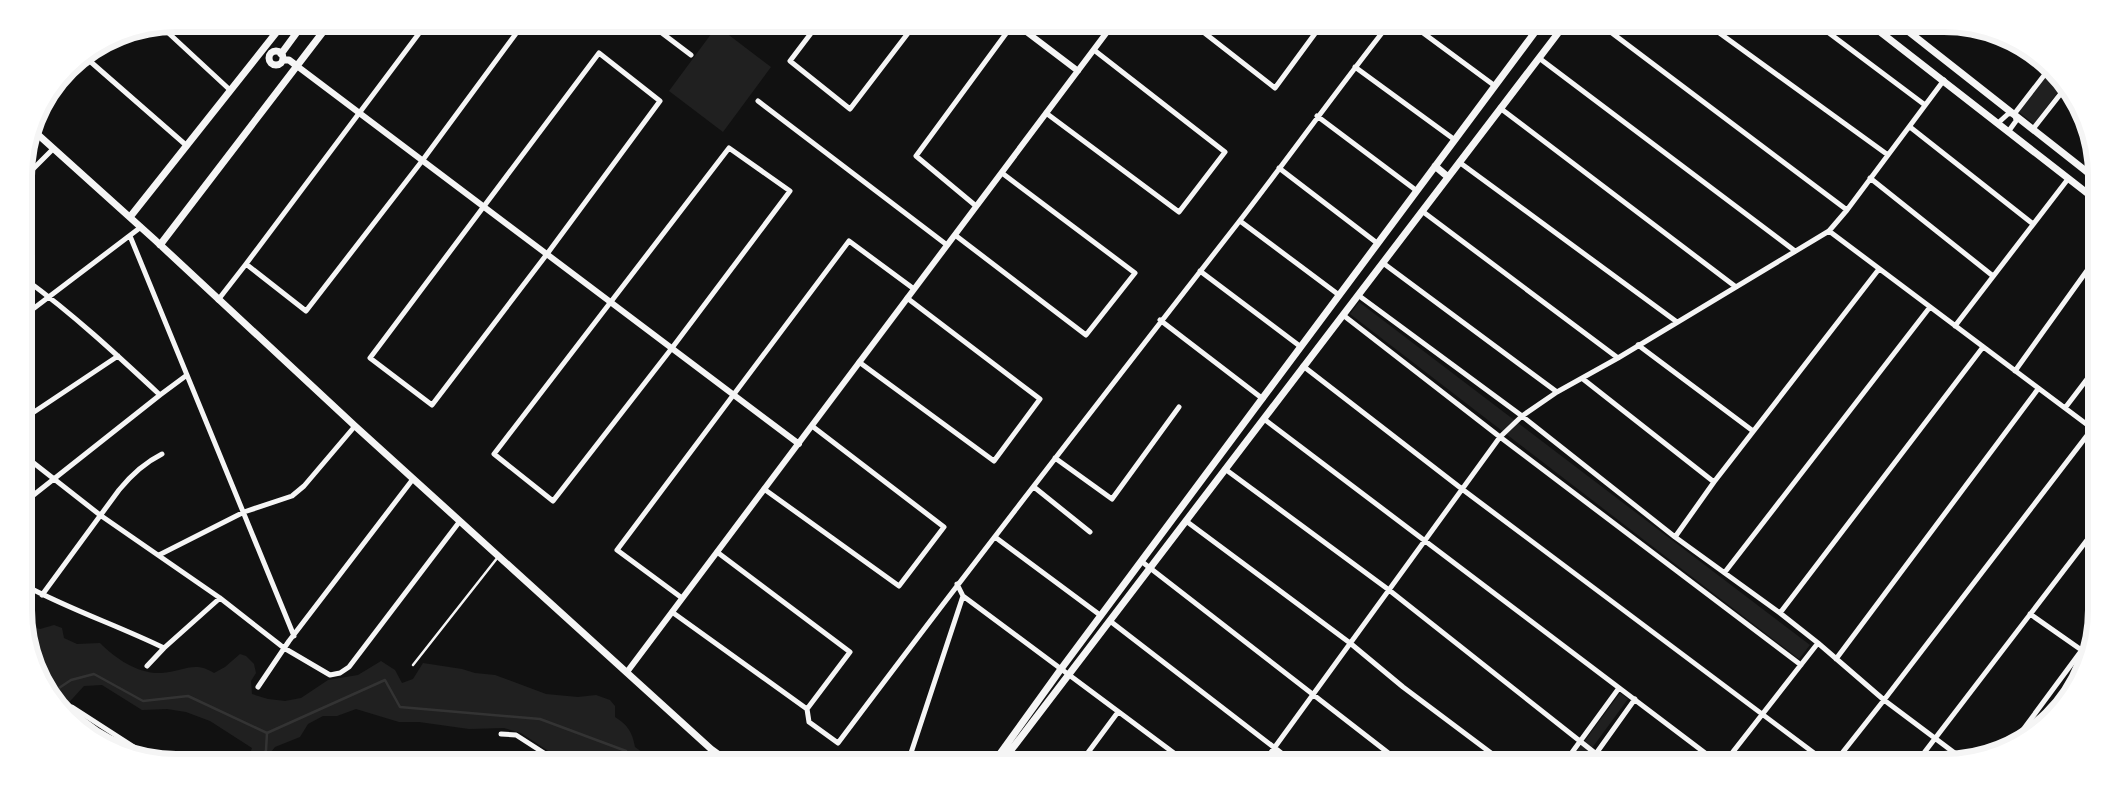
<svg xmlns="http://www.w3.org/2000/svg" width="2121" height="786" font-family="'Sofia Sans Condensed',sans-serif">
<rect width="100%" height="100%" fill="#111"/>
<path fill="#202020" d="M 717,26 L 771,67 L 723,132 L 669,91 Z
M 2051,70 L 2059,76 L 2064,84 L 2034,124 L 2019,112 Z
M 1359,302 L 1810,645 L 1799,659 L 1350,314 Z
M 54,625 L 62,628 L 64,638 L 77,644 L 100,643 C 116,659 138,674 161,673 C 183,672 194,660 214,673 L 225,667 L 240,654 L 246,656 L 254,664 L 256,673 L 251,681 L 252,694 L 268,699 L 285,701 L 301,698 L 328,680 L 358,675 L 381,661 L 395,670 L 402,683 L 413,679 L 423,663 L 462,669 L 475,673 L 495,675 L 546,694 L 578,697 L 596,695 L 610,700 L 615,706 L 615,717 C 628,725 632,732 635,747 L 646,755 L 650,762 L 565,762 L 521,733 L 504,728 L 469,729 L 419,722 L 399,722 L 356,709 L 337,716 L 323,716 L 308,724 L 300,737 L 275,747 L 267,757 L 268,762 L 247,762 L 252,748 L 210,721 L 186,712 L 167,709 L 142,710 L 102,685 L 84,686 L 62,710 L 27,639 L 33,627 L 40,629 Z
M 1620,693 L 1628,699 L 1592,748 L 1584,742 Z
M 1581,745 L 1589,751 L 1581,762 L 1569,762 Z"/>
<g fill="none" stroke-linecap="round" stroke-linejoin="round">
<path stroke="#333" stroke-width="2.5" d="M 53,692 L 71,680 L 94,674 L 143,701 L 188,696 L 267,733 L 385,680 L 400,707 L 540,719 L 626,751 L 631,762
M 262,762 L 266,750 L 267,733"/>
<path stroke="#f5f5f5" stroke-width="2.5" d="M 413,665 L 498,557"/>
<path stroke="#f5f5f5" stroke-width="5" d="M 265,24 L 275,34
M 426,24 L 246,264 L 306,311 L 422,161 L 523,24
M 650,24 L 691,55
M 818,24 L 790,61 L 850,109 L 915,24
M 1193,24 L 1275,88 L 1322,24
M 1411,24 L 1495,86
M 1515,24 L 1533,35
M 1600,24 L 1847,210
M 1707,24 L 1888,155
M 1817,24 L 1925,105
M 162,27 L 230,90
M 661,32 L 667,24
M 599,53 L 660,101 L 547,254 L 432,405 L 370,358 Z
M 84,56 L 187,146
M 1539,58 L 1795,251
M 1355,67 L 1455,140
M 758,101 L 947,245
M 1500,108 L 1736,287
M 1046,113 L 1179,212 L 1225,152 L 1094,50
M 1317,116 L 1417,191
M 1998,123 L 2008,114 L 2015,113 L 2049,69
M 1910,127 L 2033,224
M 2033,129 L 2066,87
M 2008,132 L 2016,121 L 2015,114
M 729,148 L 790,191 L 672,348 L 553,501 L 494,454 Z
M 1459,162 L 1677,322
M 1279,168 L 1377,243
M 2086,172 L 2096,159
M 24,178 L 53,149
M 1870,178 L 1993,276
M 976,206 L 916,156 L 1013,24
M 1422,211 L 1618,358
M 1240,221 L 1339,295
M 1829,231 L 2097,432
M 955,235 L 1086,335 L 1135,273 L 1002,173
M 130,236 L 294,636
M 1383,263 L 1557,392
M 1200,271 L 1301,347
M 25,279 C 73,314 116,354 160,395 L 187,375
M 1358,295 L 1522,416 L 1675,537 L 1780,613 L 1818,643 L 1884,700 L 1964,760
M 218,300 L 246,264
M 25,315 L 141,227
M 1343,315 L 1500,437 L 1801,665
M 1160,320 L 1263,399
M 1955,326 L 2068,179
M 1638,345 L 1753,431
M 859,362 L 994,461 L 1040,399 L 907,298
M 1303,366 L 1462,489 L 1826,762
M 2015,371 L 2096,258
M 1583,379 L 1714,482
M 2065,408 L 2097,366
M 25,418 L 118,356
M 1264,419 L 1717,762
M 26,457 L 100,515 L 220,598 L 284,648 L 330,675 L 340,673 L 349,667 L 460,521
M 1055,458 L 1112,499 L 1179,407
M 1225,469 L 1389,590 L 1595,753
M 1034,487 L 1090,532
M 764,489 L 899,586 L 944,527 L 812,426
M 26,501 L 160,395
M 1186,521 L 1350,643 L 1403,687 L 1503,762
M 995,537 L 1100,615
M 1675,537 L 1714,482 L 1879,269
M 717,552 L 850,652 L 807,709 L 809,722 L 838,743 C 969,568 1103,396 1238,223 C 1289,157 1337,90 1389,24
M 159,555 L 244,512 L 292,496 L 304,486 L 355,426
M 1141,561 L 1400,762
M 1725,572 L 1930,307
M 957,584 L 963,596 L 1186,762
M 26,586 C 71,610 119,626 164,648 L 220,598
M 42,595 L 119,490 C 132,474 144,463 162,454
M 682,598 L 617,550 L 849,241 L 914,289
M 672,612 L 807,709
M 1780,613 L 1983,347
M 2030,614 L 2090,656
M 1110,621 L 1293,762
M 1836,659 L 2038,389
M 147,666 L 164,648
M 258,687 L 289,641 L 413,479
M 61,708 L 72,707 L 151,758
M 501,734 L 516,735 L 558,762
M 2011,746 L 2093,635
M 908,762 L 963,596
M 1081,762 L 1118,712
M 1264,762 L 1500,437 L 1522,416 L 1557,392 L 1618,358 L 1829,231 L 1847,210 L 1944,80
M 1565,762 L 1619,688
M 1590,762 L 1635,699
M 1725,762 L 1818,643
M 1835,762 L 1884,700 L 2092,429
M 1917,762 L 2097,527"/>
<path stroke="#f5f5f5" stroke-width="6" d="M 1016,24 L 1078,71
M 297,66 L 799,444
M 627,672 L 1113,24"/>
<path stroke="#f5f5f5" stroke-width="7" d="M 1870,24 L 2096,200
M 1899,24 L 2096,179
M269 58a7 7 0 1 1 14 0a7 7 0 1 1-14 0Z
M 281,54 L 303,24
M 283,60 L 289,60 L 297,66
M 34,131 L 155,240 L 355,426 L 711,749 L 729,762
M 1435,166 L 1448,177
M 130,217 L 283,24
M 160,245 L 329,24
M 994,762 L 1061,669 L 1541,24
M 1002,762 L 1565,24"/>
</g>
<path d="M0 0H2121V786H0ZM176 32H1944A144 144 0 0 1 2088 176V610A144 144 0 0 1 1944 754H176A144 144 0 0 1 32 610V176A144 144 0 0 1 176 32Z" fill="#fff" fill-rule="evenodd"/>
<path fill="none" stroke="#f5f5f5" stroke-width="6" d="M176 32H1944A144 144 0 0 1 2088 176V610A144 144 0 0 1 1944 754H176A144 144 0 0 1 32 610V176A144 144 0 0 1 176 32Z"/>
</svg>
